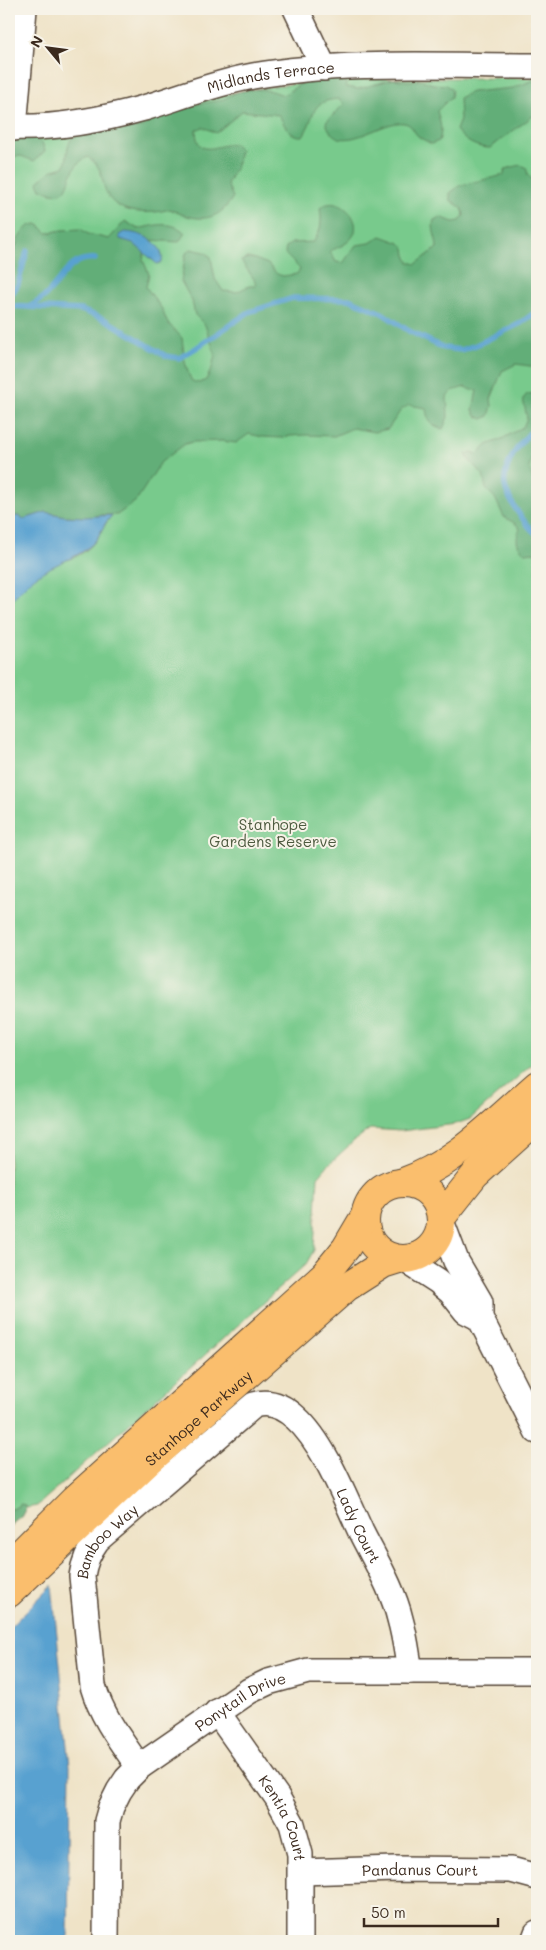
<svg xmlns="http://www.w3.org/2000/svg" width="546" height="1950" font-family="Mali,sans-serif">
<rect width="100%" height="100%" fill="#f7f3e8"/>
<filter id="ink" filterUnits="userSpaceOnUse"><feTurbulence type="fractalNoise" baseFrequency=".02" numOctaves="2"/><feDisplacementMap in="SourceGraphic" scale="10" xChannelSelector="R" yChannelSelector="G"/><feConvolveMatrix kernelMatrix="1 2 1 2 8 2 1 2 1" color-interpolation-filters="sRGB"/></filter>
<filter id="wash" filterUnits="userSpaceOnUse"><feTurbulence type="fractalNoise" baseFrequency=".0096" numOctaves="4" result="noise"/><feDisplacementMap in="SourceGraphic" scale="20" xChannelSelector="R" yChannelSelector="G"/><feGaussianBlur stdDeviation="1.12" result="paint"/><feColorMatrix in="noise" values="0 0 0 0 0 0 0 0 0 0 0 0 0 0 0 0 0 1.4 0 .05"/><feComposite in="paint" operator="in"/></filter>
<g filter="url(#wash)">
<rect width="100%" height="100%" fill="#efe3c7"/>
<path fill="#78ca8c" stroke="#5a7a55" d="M 537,78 L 537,1060 L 470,1119 L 456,1124 L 401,1131 L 370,1129 L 355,1140 L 328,1165 L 318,1177 L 314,1250 L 306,1264 L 37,1506 L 26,1508 L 21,1517 L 13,1523 L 9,1531 L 9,566 C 37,564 72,567 93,544 C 101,535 104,524 112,515 L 92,518 L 64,516 L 46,512 L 24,519 L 9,517 L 9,140 C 44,139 80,138 114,129 C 157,119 198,98 242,91 C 339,74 439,79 537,78 Z"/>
<path fill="#62ae78" stroke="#4e6c4b" d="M 331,77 L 346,80 L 346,87 L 358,89 L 393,79 L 407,81 L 421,80 L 433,84 L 447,85 L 452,90 L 451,97 L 437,111 C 440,122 443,130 439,141 L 431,144 C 427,141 421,139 418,136 C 413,131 412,124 404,123 C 381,119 337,161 326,122 L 344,104 L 339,99 C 308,101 317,115 303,136 C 289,137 285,126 279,115 L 242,111 L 216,133 L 203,127 L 196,130 C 197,161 218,143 235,144 L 240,150 L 237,165 L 227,184 L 233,197 C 217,225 194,221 170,209 C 151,215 117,215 107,194 C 99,176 105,170 88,157 C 60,168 79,207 41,189 L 38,182 L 50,171 L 64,167 C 70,156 63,141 78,134 C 90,129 110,126 124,126 C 129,126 134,129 139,128 C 147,127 150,118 158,116 C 180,107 193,104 217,101 C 223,100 226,97 231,95 C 246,87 268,88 283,95 L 307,80 Z
M 537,79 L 537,113 L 490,148 C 476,148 464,141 456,130 L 460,120 L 459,98 L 471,92 L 513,88 Z
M 31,135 L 42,142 L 45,151 L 34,161 L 21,156 L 9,157 L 9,137 Z
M 520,165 L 526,167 L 528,175 L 537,184 L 537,367 L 516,364 L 502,371 L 491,399 L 492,406 L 489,416 L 483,419 L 476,416 L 473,410 L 477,390 L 472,390 L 465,387 L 452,391 L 447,397 L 448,417 L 443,429 C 431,426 427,420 426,408 L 409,405 L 401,410 L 388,429 L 374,432 L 353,428 L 334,436 L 306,435 L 290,436 L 283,438 L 263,437 L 249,434 L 236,443 L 222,441 L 192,442 L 185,444 L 161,462 L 136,501 L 117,515 L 99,515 L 92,518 L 85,517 L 64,516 L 46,512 L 24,519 L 18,516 L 9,517 L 9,262 C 18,247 18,225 38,224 L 47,233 L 62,230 L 81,229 L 88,234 L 109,239 L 125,221 L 138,229 C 154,225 172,220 185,233 L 179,242 L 150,240 L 146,245 L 143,260 L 149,274 L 146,287 L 162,309 L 167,322 L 182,338 L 185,362 L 189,375 L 192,381 L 199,383 L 206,380 L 212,368 L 215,354 L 205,325 L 195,315 L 192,301 L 181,281 L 186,253 L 191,249 L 205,252 L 211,257 L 215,279 L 223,291 L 236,292 L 249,286 L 256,286 L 254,279 L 241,261 L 248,258 L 255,259 L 268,264 L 277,274 L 283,276 L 297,274 L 300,269 L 285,254 L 286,247 L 292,243 L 313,242 C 322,230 322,221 320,208 C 337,193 364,219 353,236 C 348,244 339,247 330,251 L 336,262 L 343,263 L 356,245 L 370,243 L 381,236 L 400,243 L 405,248 L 406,255 L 409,262 L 416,264 L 437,248 C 437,238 431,230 434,220 L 440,217 L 453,222 L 460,221 L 464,215 L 462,208 L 450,200 L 450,193 L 461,185 L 504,175 L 505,169 Z
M 537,393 L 537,451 L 531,460 L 529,468 L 537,490 L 537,554 L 533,552 L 526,553 C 516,546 515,539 520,529 L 516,524 L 504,517 L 495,498 L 486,489 L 483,475 L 469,460 L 466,454 L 472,452 L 478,454 L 487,445 L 500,440 L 523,427 L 527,418 L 523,399 L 527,394 Z
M 21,1504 L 24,1505 L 26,1508 L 21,1517 L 13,1523 L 9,1530 L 9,1508 L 13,1509 Z"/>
<path fill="#59a1d0" stroke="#4a6677" d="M 124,232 C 140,232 165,242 162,262 L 157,264 L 133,243 L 120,239 L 119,235 Z
M 46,512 L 64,516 L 85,517 L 113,515 C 102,523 101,538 90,546 C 80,555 68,559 56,565 C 37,573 20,588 9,605 L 9,517 L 18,516 L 24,519 Z
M 52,1585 L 70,1766 L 68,1941 L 9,1941 L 9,1628 Z"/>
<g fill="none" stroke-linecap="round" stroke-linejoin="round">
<path stroke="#59a1d0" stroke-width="5.5" d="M 9,299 L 18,284 L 27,251
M 9,306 L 81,310 L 106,320 L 166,356 L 179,358 L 196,348 L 249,312 L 293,298 L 349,299 L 382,313 L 409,331 L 444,348 L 461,350 L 476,345 L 521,323 L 537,311
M 29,307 C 36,303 43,299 48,293 C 63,278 70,257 95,259
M 537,426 C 522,439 502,464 505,486 C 507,496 513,505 519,514 C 525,521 529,529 537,534"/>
</g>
</g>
<g filter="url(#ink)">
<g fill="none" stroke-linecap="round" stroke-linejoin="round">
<defs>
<g id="minor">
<path d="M 296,9 L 324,68"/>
<path id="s1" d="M 9,127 C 54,129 101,120 144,108 C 180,97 215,83 253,76 C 344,60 445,66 537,66"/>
<path d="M 14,128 L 24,9"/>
<path d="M 441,1221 L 456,1261 L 480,1302 L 480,1318 L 537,1431"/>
<path d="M 404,1259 L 438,1281 L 451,1292 L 466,1311 L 480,1318"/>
<path id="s2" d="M 217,1712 L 277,1797 L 292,1824 L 300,1854 L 300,1941"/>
<path id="s3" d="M 139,1767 C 121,1741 102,1717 93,1686 L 82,1576 C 84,1562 88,1552 97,1540 L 254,1405 C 270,1400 284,1407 296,1418 C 324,1443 345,1498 361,1532 C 375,1560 393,1589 400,1619 C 405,1636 407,1654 410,1671"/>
<path id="s4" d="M 301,1872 L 396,1869 L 511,1870 L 537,1877"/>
<path id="s5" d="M 106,1941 L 107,1821 L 111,1807 L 119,1791 L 127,1779 L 139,1767 L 249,1691 L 268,1682 L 308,1671 L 537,1671"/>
<path d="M 534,1941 L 537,1933"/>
</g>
<g id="major">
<path d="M 401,1183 C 456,1164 494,1122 537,1085"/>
<circle cx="403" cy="1221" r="38"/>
<path d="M 441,1218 L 475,1175 L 537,1119"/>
<path d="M 9,1565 L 74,1500 L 324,1275 L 346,1248 L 365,1216"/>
<path id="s6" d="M 9,1593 L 149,1461 L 347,1287 L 383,1264 L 399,1259"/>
</g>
</defs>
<use href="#minor" stroke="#564637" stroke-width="28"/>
<use href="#major" stroke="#564637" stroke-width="30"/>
<use href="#minor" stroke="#fff" stroke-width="25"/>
<use href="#major" stroke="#fabe6d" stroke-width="28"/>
</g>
</g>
<g text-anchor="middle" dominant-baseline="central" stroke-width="4" stroke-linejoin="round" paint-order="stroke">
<g font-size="15" fill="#3b2a1e" stroke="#f7f3e8">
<text stroke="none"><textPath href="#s1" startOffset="268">Midlands Terrace</textPath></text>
<text stroke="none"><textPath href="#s6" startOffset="258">Stanhope Parkway</textPath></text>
<text stroke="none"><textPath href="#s3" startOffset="622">Lady Court</textPath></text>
<text stroke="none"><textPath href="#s3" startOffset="248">Bamboo Way</textPath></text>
<text stroke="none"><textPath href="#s5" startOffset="305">Ponytail Drive</textPath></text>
<text stroke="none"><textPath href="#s2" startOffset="126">Kentia Court</textPath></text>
<text stroke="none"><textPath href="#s4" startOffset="119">Pandanus Court</textPath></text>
</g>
<g font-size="15" fill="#4d5a3f" stroke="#f7f3e8">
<text x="273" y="824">Stanhope<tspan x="273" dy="17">Gardens Reserve</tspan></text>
</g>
</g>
<rect width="546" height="1950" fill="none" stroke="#f7f3e8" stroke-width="30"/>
<g transform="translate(48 48) rotate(299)" stroke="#f7f3e8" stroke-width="4" paint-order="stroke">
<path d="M0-4L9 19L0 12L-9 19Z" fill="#3b2a1e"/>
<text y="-8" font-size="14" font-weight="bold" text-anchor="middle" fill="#3b2a1e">N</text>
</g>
<path d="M364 1918v8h134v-8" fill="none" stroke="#3b2a1e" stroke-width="2.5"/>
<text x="371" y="1918" font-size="15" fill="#3b2a1e" stroke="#f7f3e8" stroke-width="4" paint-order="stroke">50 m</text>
</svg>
